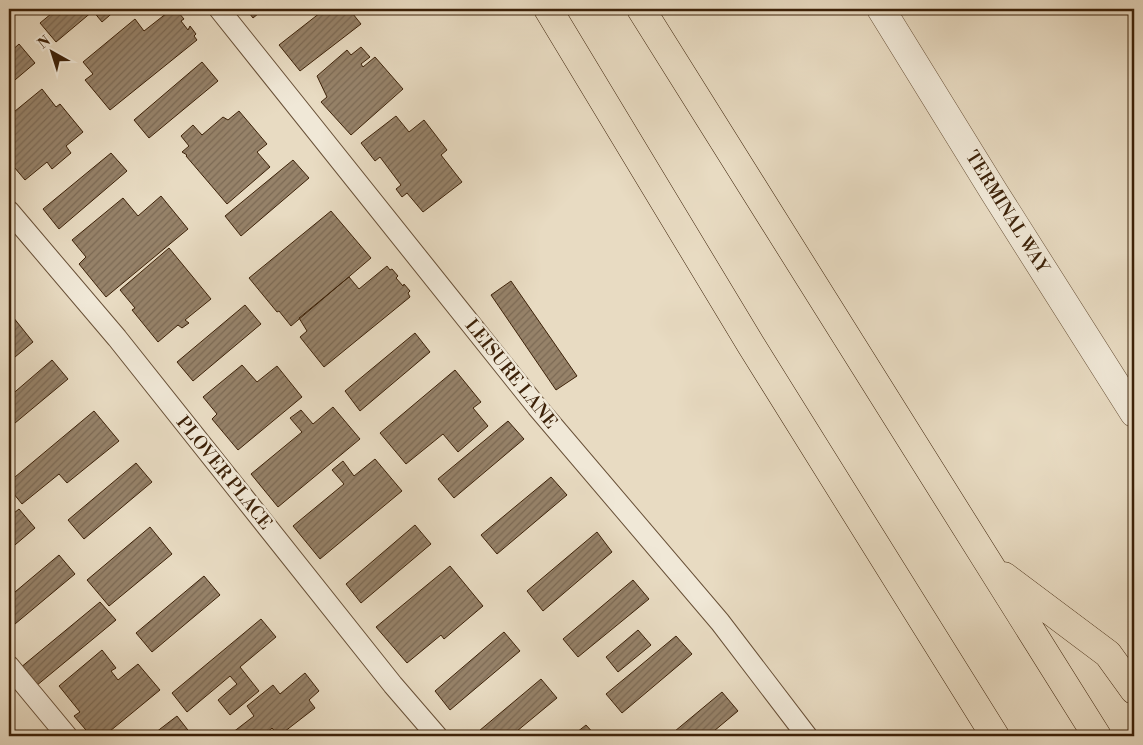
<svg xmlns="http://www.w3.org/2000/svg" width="1143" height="745" font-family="'Libre Bodoni',serif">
<defs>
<pattern id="building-hatch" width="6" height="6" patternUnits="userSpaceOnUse" patternTransform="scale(1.25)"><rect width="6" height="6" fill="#968269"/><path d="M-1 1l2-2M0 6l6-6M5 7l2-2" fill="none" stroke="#7c6a55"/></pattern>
</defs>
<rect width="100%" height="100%" fill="#e8dbc2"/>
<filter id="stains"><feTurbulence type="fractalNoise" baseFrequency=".004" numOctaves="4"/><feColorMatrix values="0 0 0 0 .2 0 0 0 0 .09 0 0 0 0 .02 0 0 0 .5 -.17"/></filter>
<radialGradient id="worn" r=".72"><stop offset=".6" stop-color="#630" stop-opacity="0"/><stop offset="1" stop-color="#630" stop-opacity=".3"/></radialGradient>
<path fill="url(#building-hatch)" stroke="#3d2209" d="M 57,9 L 117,9 L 102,22 L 93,11 L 56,42 L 40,23 Z
M 172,9 L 176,13 L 178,12 L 184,19 L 181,21 L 188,30 L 190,26 L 196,34 L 194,36 L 197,40 L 110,110 L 85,80 L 93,74 L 83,62 L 135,19 L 144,31 Z
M 246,9 L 264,9 L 253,18 Z
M 325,9 L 349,9 L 361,24 L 300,71 L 279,45 Z
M 19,44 L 35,63 L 9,85 L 9,53 Z
M 361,47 L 370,57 L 361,64 L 363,67 L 375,57 L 403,89 L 351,135 L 321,102 L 327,97 L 317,76 L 347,50 L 351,55 Z
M 202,62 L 218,81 L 149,138 L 134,120 Z
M 42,89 L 56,107 L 60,104 L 83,132 L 66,146 L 71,153 L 52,169 L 47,162 L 25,180 L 9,161 L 9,116 Z
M 239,111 L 267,144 L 257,152 L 270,167 L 227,204 L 186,156 L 187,155 L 182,152 L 189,146 L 181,136 L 193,125 L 202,135 L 223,117 L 228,120 Z
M 396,116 L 409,132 L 424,120 L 447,150 L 441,155 L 462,182 L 423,212 L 407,193 L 402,197 L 396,189 L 401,185 L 380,157 L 375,161 L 361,143 Z
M 111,153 L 127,171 L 59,229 L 43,209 Z
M 293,160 L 309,178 L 241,236 L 225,216 Z
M 161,196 L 188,229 L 106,297 L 79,264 L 86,257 L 72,240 L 123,198 L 138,216 Z
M 331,211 L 371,258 L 291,326 L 279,311 L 277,312 L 249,278 Z
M 169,248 L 211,299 L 185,320 L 189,323 L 182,328 L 178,325 L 158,342 L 132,310 L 135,308 L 120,290 Z
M 387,266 L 390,270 L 392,269 L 398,276 L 396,278 L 403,286 L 404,284 L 410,291 L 408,293 L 410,297 L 324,367 L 300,337 L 307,331 L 299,318 L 349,277 L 359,289 Z
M 511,281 L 577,376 L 556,390 L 491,295 Z
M 245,305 L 261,324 L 193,381 L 177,362 Z
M 9,312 L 33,342 L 9,362 Z
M 415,333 L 430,352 L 360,411 L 345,391 Z
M 52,360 L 68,379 L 9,428 L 9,397 Z
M 242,365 L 257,382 L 277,366 L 302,397 L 238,450 L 212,419 L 217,414 L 203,397 Z
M 455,370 L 481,402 L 473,408 L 488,426 L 458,452 L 443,434 L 406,464 L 380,433 Z
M 333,407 L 360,439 L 278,507 L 251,474 L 302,432 L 290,418 L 301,410 L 313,424 Z
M 94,411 L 119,441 L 67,483 L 59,474 L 22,504 L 9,488 L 9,482 Z
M 508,421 L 524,439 L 454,498 L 438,479 Z
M 375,459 L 402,491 L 320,559 L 293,526 L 344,484 L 332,470 L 343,461 L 354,476 Z
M 136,463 L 152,482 L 84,539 L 68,520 Z
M 551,477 L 567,495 L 497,554 L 481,535 Z
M 19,509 L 35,528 L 9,550 L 9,517 Z
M 415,525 L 431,544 L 361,603 L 346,584 Z
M 150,527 L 172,554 L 109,606 L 87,580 Z
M 597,532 L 612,552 L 543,611 L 527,591 Z
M 59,555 L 75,574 L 9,629 L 9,597 Z
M 450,566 L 483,606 L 444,639 L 441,635 L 407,663 L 376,627 Z
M 204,576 L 220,595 L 152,652 L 136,633 Z
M 633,580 L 649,599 L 578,657 L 563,639 Z
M 100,602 L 116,620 L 36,686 L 20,668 Z
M 261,619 L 276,637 L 240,667 L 259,691 L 230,715 L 218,700 L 237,684 L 230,676 L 187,712 L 172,693 Z
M 638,630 L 651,645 L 618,672 L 606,657 Z
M 504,632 L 520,651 L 450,710 L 435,691 Z
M 676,636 L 692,654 L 622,713 L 606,694 Z
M 102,650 L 116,668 L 111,671 L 118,680 L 138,664 L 160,690 L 104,736 L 91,736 L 74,716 L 80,712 L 59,686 Z
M 305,673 L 319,691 L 309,700 L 315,708 L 284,732 L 287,736 L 279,736 L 272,728 L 263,736 L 228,736 L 254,716 L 247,706 L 273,685 L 280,694 Z
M 541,679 L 557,698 L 511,736 L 473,736 Z
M 722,692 L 738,711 L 708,736 L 669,736 Z
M 177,716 L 191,734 L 189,736 L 151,736 Z
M 586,725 L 596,736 L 572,736 Z"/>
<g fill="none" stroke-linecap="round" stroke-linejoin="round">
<defs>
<path id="service" d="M 219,9 L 537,407 L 720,622 L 807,736
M 9,211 L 117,338 L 393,685 L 437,736
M 9,666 L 67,736"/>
<path id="tertiary" d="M 881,9 L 994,192 L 1134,413"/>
<path id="motorway" d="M 548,9 L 751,345 L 995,736
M 641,9 L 1097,736
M 1004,576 L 1108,654 L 1134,690"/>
</defs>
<use href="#service" stroke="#685037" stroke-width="22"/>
<use href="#tertiary" stroke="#685037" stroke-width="29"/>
<use href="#motorway" stroke="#3d2209" stroke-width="29"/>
<use href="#service" stroke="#f0e8d7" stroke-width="20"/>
<use href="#tertiary" stroke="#f0e8d7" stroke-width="28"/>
<use href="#motorway" stroke="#e8dbc2" stroke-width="28"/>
</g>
<g text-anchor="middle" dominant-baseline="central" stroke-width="5" stroke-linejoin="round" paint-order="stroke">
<g font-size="18" fill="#3d2209" stroke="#f0e8d7">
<text transform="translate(1007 212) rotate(58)">TERMINAL WAY</text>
<text transform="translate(511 374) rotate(51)">LEISURE LANE</text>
<text transform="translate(224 473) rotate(51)">PLOVER PLACE</text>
</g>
</g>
<rect width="1143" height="745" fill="none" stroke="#e8dbc2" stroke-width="30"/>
<rect x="10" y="10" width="1123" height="725" fill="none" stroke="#3d2209" stroke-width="2.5"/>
<rect x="15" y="15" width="1113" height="715" fill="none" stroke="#3d2209"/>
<g transform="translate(52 52) rotate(321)" stroke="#f0e8d7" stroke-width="4" paint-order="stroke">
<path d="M0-4L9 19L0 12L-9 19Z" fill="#3d2209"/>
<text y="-8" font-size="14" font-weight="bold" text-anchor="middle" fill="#3d2209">N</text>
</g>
<rect width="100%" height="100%" filter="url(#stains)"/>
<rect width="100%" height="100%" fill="url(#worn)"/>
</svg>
